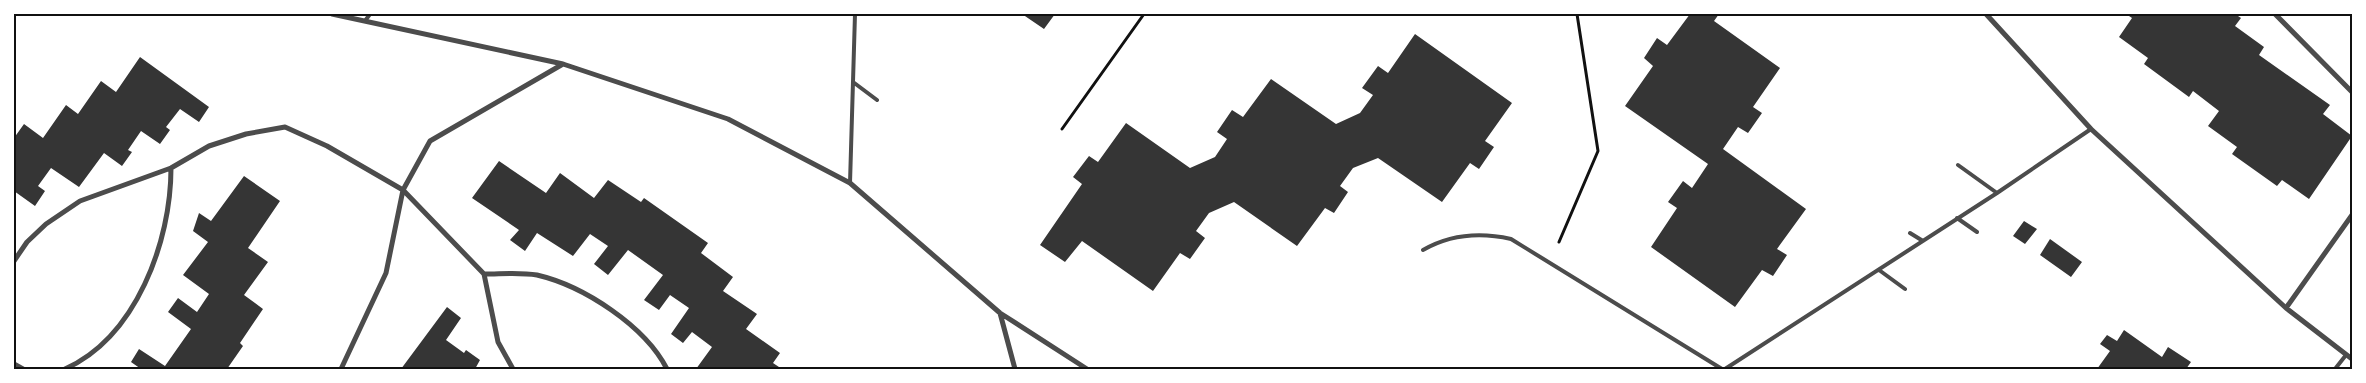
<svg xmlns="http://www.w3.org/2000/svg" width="2366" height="383" font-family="Ubuntu,sans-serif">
<rect width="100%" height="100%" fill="#fff"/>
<path fill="#353535" d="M 1022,14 L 1055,14 L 1044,29 Z
M 1690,14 L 1719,14 L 1714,21 L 1780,68 L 1753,107 L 1762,113 L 1748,133 L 1738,127 L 1723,149 L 1806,209 L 1777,249 L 1787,255 L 1773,276 L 1762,270 L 1735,307 L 1651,247 L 1677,208 L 1668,202 L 1683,181 L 1692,188 L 1708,164 L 1625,106 L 1653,66 L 1644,58 L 1657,38 L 1667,45 Z
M 2126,14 L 2235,14 L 2241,18 L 2235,26 L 2264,47 L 2259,55 L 2330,105 L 2323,114 L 2352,136 L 2309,199 L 2282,180 L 2277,186 L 2232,154 L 2237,147 L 2208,126 L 2219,111 L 2193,91 L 2189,97 L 2144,64 L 2148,58 L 2119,37 L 2132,18 Z
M 1415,34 L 1512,103 L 1485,141 L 1494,147 L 1479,169 L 1470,163 L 1442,202 L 1378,158 L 1353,168 L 1340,186 L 1348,192 L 1334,213 L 1325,208 L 1297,246 L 1234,202 L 1209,213 L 1196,231 L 1205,238 L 1190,259 L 1180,253 L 1153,291 L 1082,241 L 1065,262 L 1040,245 L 1082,184 L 1073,177 L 1089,156 L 1098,162 L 1126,123 L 1190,168 L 1215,157 L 1227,139 L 1217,132 L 1232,110 L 1243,117 L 1271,79 L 1336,124 L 1360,113 L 1373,95 L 1362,88 L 1378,66 L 1388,73 Z
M 140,57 L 209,107 L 199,122 L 180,109 L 166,127 L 170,130 L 160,144 L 141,131 L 128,150 L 132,152 L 122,166 L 104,153 L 79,187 L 51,168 L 38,186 L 45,191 L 35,206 L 14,191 L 14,138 L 24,124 L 43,138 L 66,105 L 78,114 L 101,81 L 116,92 Z
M 499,161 L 546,193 L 560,173 L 594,198 L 608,180 L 641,202 L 644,198 L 708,243 L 701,253 L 733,277 L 723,291 L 757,314 L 746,329 L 780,353 L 773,363 L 782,369 L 696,369 L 712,347 L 692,332 L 683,343 L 671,334 L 689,308 L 670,295 L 659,310 L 644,300 L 663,275 L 628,250 L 608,275 L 594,264 L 608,246 L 590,234 L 573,256 L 537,233 L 525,251 L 510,240 L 519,230 L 472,198 Z
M 244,176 L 280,201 L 248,248 L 268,262 L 244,295 L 263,309 L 240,343 L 243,346 L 227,369 L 141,369 L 131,362 L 139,349 L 165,366 L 191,329 L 168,312 L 178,298 L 197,312 L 209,294 L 183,275 L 208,242 L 193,231 L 199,213 L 211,221 Z
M 2024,221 L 2037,229 L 2025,244 L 2013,236 Z
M 2050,239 L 2082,262 L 2071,277 L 2040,255 Z
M 447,307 L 461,318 L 446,340 L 464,353 L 466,350 L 480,360 L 475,369 L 401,369 Z
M 2124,330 L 2162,357 L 2168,347 L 2191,362 L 2186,369 L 2097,369 L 2110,351 L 2100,344 L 2107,335 L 2117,341 Z"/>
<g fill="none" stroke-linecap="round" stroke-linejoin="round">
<path stroke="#111" stroke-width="3" d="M 1062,129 L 1144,14
M 1559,242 L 1598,151 L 1577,14"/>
<path stroke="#4c4c4c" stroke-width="4" d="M 365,21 L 370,14
M 853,82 L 877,100
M 1958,165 L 1997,193
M 850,183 L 855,14
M 1957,218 L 1977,232
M 1910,233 L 1923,241
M 1423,250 C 1451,234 1480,232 1511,239 L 1722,369
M 1879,270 L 1905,289
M 1725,369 L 1997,193 L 2091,129
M 2335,369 L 2346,355"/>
<path stroke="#4c4c4c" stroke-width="5" d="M 332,14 L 563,64 L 728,119 L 850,183 L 1000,313 L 1087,369
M 1986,14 L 2091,129 L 2286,308 L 2352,359
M 2275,14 L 2352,92
M 14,261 L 27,242 L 46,224 L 80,201 L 171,168 L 209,146 L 246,134 L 285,127 L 327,146 L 403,190 L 484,274 L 498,342 L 513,369
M 484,274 C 501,274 520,272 537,275 C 584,286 645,326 667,369
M 2286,308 L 2352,215
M 1000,313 L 1015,369
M 14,364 L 23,369
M 65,369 C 136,337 171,242 171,168
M 341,369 L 386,273 L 403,190 L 430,141 L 563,64"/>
</g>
<rect width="2366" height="383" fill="none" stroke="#ffffff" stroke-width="30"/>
<rect x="15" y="15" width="2336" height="353" fill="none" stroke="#111" stroke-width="2"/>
</svg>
